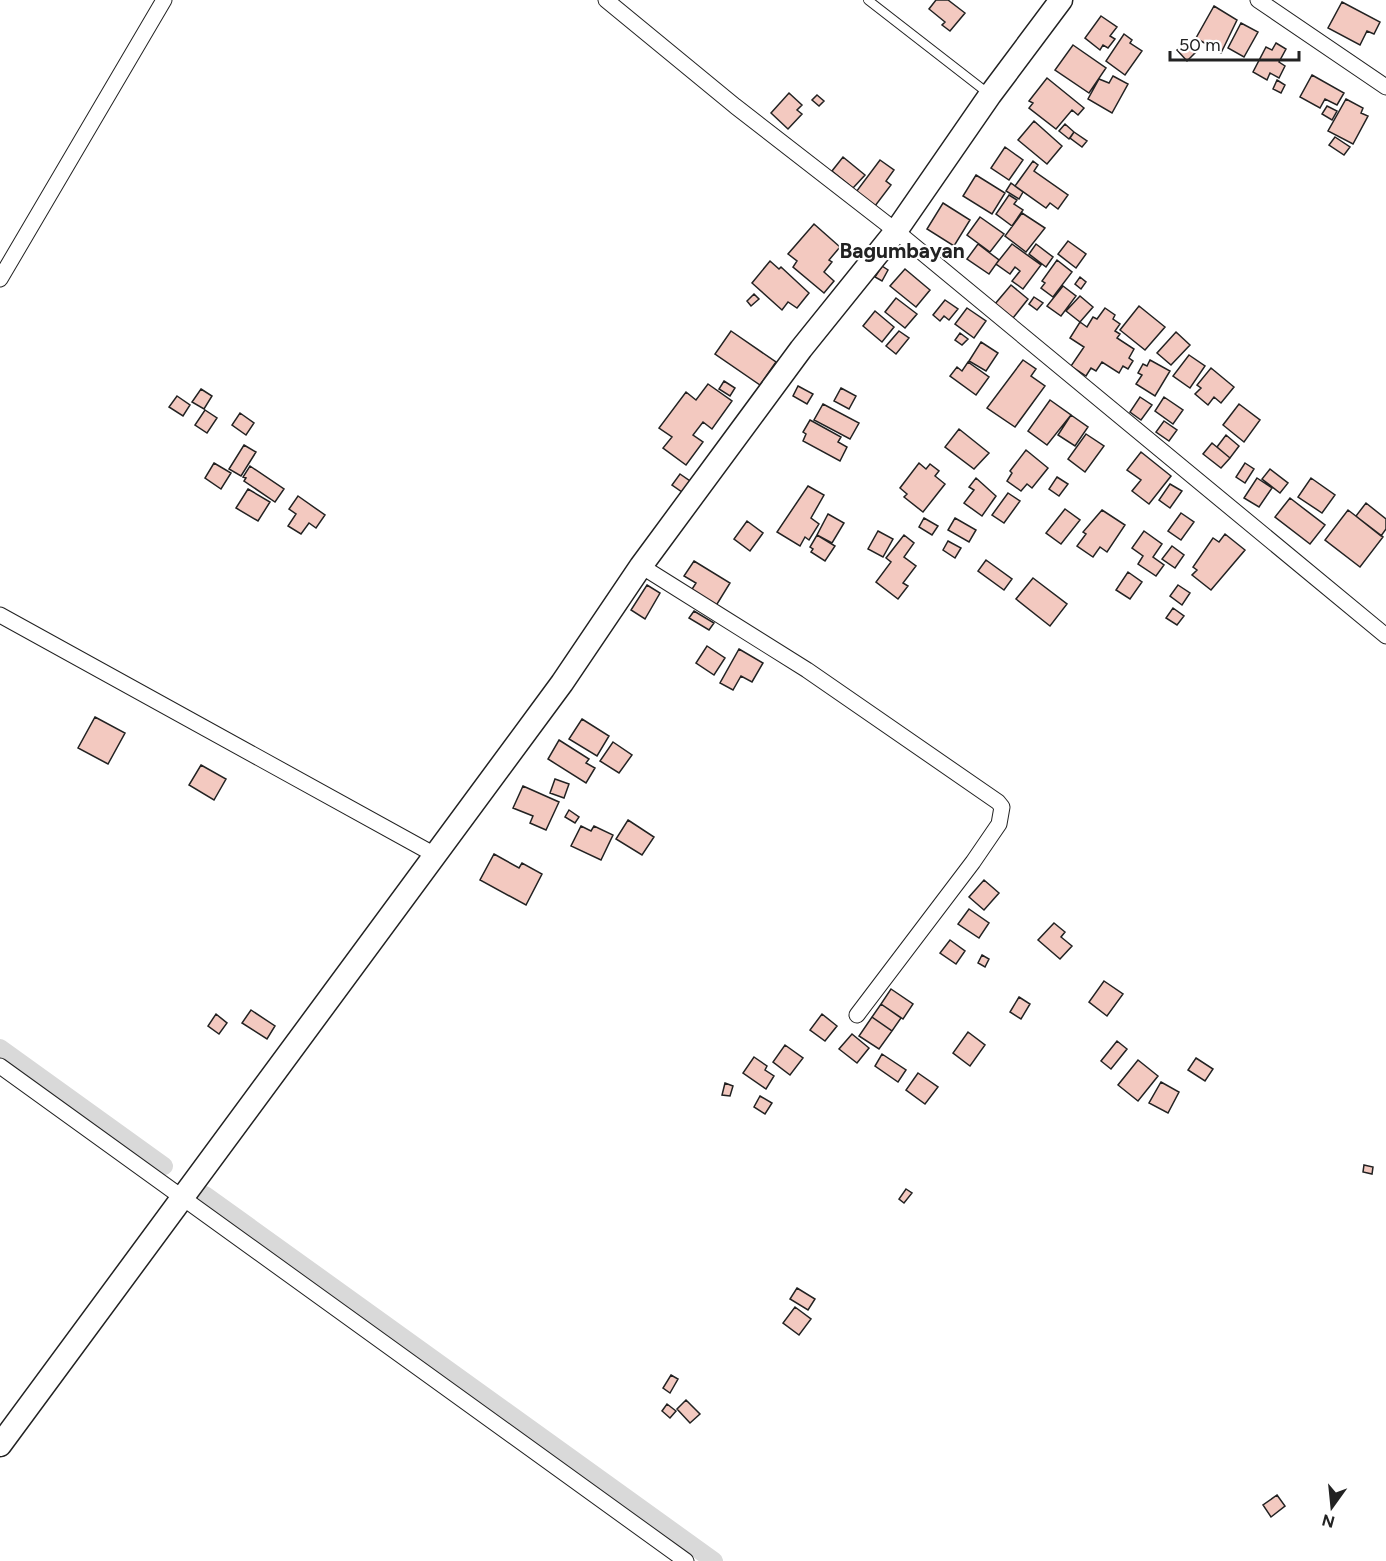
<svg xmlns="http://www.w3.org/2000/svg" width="1386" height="1561" font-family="Figtree,sans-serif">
<rect width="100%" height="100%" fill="#fff"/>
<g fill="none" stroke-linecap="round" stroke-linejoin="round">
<path stroke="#d9d9d9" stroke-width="18" d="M 0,1048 L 164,1166
M 205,1195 L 714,1561"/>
</g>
<path fill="#f3c9c0" stroke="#222" stroke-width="1.5" d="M 936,0 L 948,0 L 965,13 L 950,31 L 942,25 L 945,22 L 929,9 Z
M 1342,2 L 1380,22 L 1374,34 L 1367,31 L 1360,45 L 1328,28 Z
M 1214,6 L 1237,20 L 1221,53 L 1196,38 Z
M 1101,16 L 1117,27 L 1110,36 L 1115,39 L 1108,48 L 1103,45 L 1100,50 L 1085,38 Z
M 1241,23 L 1258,32 L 1244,57 L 1228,48 Z
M 1124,34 L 1132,40 L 1130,43 L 1142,51 L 1125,75 L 1106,61 Z
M 1186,42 L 1196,52 L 1187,61 L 1177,50 Z
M 1276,43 L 1286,49 L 1279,62 L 1285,66 L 1279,78 L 1270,73 L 1267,80 L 1253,72 L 1266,47 L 1272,50 Z
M 1073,45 L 1106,68 L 1089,93 L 1055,70 Z
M 1312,75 L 1344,93 L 1337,105 L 1325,99 L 1320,108 L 1300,97 Z
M 1113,76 L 1128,84 L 1112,113 L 1088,99 L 1099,79 L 1109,83 Z
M 1047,78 L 1084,108 L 1078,115 L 1072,110 L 1056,129 L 1029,108 L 1033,103 L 1029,101 Z
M 1277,80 L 1285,85 L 1281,93 L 1273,89 Z
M 789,93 L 802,105 L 797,110 L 802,114 L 788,129 L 771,113 Z
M 817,95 L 824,101 L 819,106 L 812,100 Z
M 1346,99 L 1363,108 L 1361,113 L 1368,116 L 1353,144 L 1328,131 Z
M 1327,106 L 1337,111 L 1332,120 L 1322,114 Z
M 1034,121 L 1062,146 L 1047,164 L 1018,140 Z
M 1065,124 L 1074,132 L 1069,139 L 1059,131 Z
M 1074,132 L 1087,141 L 1082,147 L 1070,138 Z
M 1335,137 L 1350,147 L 1344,155 L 1329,145 Z
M 1005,147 L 1023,160 L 1009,180 L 991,168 Z
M 843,157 L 865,175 L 853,188 L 832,171 Z
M 880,160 L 894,170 L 886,181 L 891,185 L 875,206 L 856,192 Z
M 1033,161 L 1038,165 L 1034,171 L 1068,195 L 1058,209 L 1050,203 L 1046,208 L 1015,186 Z
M 976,175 L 1005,193 L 992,214 L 963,196 Z
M 1011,183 L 1023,192 L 1019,199 L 1006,191 Z
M 1009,195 L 1017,200 L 1014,204 L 1023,210 L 1012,226 L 996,214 Z
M 943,203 L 970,220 L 954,246 L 927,229 Z
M 1022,213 L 1045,228 L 1026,252 L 1005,236 Z
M 980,217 L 1004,234 L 990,252 L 967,235 Z
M 814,224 L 840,247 L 829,260 L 832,262 L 824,272 L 834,281 L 824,293 L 793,267 L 797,261 L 788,254 Z
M 1068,241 L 1086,254 L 1076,268 L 1058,254 Z
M 978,244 L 999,260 L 989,274 L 967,259 Z
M 1012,244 L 1041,265 L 1023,289 L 1012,281 L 1020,271 L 1015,267 L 1010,274 L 996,264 Z
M 1036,244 L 1053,257 L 1046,267 L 1029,254 Z
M 1057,260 L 1072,272 L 1053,297 L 1041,288 L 1045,283 L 1042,281 Z
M 770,261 L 779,269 L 781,267 L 809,293 L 797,308 L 788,302 L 782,310 L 752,283 Z
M 882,266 L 888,270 L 882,281 L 875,277 Z
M 905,269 L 930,290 L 916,307 L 890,286 Z
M 1080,277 L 1086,282 L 1081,289 L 1075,284 Z
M 1011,285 L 1028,299 L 1013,318 L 995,304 Z
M 1063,286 L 1076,296 L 1061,316 L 1047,306 Z
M 754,294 L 759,299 L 751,306 L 747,301 Z
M 1080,296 L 1093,307 L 1080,322 L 1066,311 Z
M 1034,297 L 1043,303 L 1037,310 L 1029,304 Z
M 896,298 L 917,314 L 905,328 L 885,312 Z
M 945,300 L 958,309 L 949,320 L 944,316 L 940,321 L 933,315 Z
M 1139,306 L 1165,327 L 1145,350 L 1120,330 Z
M 967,308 L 986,321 L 974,338 L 955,324 Z
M 1105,308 L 1115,315 L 1113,319 L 1120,324 L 1115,331 L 1120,334 L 1117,338 L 1134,349 L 1129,358 L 1133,361 L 1128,369 L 1123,366 L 1119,373 L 1102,362 L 1096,371 L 1091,368 L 1086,376 L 1071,366 L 1084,347 L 1070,338 L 1080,322 L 1087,327 L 1093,317 L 1097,319 Z
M 875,311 L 894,327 L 882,342 L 863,326 Z
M 731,331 L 776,362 L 760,385 L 715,354 Z
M 899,331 L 909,338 L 896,354 L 886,346 Z
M 1176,332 L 1190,345 L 1171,365 L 1157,353 Z
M 960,333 L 968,339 L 962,345 L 955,340 Z
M 981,342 L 998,353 L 986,371 L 969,361 Z
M 1189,355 L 1205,366 L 1190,388 L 1173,376 Z
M 1023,360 L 1036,369 L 1031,376 L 1045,386 L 1015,427 L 987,408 Z
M 1150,360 L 1170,371 L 1155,396 L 1136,384 L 1142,375 L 1138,373 L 1143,364 L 1147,366 Z
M 968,362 L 989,377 L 976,395 L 950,376 L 957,367 L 962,371 Z
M 1211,368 L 1234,387 L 1221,403 L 1214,397 L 1208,405 L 1195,394 L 1201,388 L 1197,385 Z
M 724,381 L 735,388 L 730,396 L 719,389 Z
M 708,384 L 732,401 L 712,429 L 703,422 L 693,435 L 703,442 L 686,465 L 663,448 L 672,437 L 659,428 L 686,392 L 696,400 Z
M 798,386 L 813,394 L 807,404 L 793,396 Z
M 841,388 L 856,396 L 849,409 L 834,401 Z
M 201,389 L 212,396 L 204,409 L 192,402 Z
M 177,396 L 190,405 L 183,416 L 169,407 Z
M 1140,397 L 1152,405 L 1141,420 L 1130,412 Z
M 1164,397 L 1183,410 L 1173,424 L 1155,411 Z
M 1050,400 L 1071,415 L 1047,445 L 1028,431 Z
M 823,404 L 859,423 L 850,439 L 814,420 Z
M 1239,404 L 1260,420 L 1244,442 L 1223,425 Z
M 205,410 L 217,418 L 207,433 L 195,425 Z
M 240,413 L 254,423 L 246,435 L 232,425 Z
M 1071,415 L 1088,427 L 1075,446 L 1058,435 Z
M 810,420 L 841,437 L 838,442 L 847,447 L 840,461 L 803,441 L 806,434 L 803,432 Z
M 1164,421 L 1177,430 L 1169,441 L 1156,432 Z
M 959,429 L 989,453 L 974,469 L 945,447 Z
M 1086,434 L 1104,446 L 1085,472 L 1068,459 Z
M 1226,435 L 1239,446 L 1230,458 L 1217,447 Z
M 1212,443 L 1230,458 L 1221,468 L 1203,454 Z
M 244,445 L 256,452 L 241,476 L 229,469 Z
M 1026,450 L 1048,468 L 1032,488 L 1027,484 L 1021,491 L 1007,481 L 1012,473 L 1010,471 Z
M 1141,452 L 1171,476 L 1149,504 L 1132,491 L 1141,480 L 1127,470 Z
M 214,463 L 231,473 L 221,489 L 205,478 Z
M 919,463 L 926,469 L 930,464 L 939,471 L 935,476 L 945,484 L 923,512 L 904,497 L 907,494 L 900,488 Z
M 1245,463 L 1254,469 L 1245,483 L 1236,477 Z
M 250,466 L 284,489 L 275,502 L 244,481 L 246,478 L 243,477 Z
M 1270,469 L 1288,483 L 1280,493 L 1262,479 Z
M 680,474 L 690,481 L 682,492 L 672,485 Z
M 1057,477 L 1068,484 L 1059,496 L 1049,489 Z
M 976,478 L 996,496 L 982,516 L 964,503 L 974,490 L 969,487 Z
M 1257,478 L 1272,488 L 1259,507 L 1244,498 Z
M 1311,478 L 1335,495 L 1322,513 L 1298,497 Z
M 1170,484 L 1182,491 L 1170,508 L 1159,500 Z
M 808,486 L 824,495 L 811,518 L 819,524 L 809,540 L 805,537 L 800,546 L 777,532 Z
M 248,489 L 270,502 L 258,521 L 236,508 Z
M 1008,493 L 1020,501 L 1004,523 L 992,515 Z
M 298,496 L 325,515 L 316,528 L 309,523 L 301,534 L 288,526 L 296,514 L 289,509 Z
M 1290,498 L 1325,525 L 1310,544 L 1275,517 Z
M 1366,503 L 1386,519 L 1386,529 L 1381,536 L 1356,516 Z
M 1065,509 L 1080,520 L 1061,544 L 1046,533 Z
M 1102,510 L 1125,525 L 1107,552 L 1100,547 L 1093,557 L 1077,546 L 1086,534 L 1083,532 Z
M 1348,510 L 1383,537 L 1360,567 L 1325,540 Z
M 1181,513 L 1194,522 L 1181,540 L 1168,531 Z
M 828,514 L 844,523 L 832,543 L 817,535 Z
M 924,518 L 938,526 L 932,535 L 919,527 Z
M 955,518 L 976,530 L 969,542 L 948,530 Z
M 747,521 L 763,533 L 750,551 L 734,539 Z
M 878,531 L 893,539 L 883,557 L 868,549 Z
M 1144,531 L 1162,544 L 1153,557 L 1164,565 L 1156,576 L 1138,564 L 1143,556 L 1132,548 Z
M 1225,534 L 1245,550 L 1211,590 L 1192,575 L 1197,570 L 1193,567 L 1213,538 L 1219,542 Z
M 817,535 L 835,546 L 825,561 L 811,552 L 813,549 L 810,547 Z
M 904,535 L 914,543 L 904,557 L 916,566 L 903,583 L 908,586 L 898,599 L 876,582 L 891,562 L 886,558 Z
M 948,541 L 961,548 L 955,558 L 943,550 Z
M 1172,546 L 1184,555 L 1175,568 L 1162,559 Z
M 986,560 L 1012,579 L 1004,590 L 978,571 Z
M 694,561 L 730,583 L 714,609 L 689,594 L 696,583 L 684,576 Z
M 1128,572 L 1142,582 L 1130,599 L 1116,590 Z
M 1033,578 L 1067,604 L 1050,626 L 1016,599 Z
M 647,585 L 660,593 L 645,619 L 631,610 Z
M 1178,585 L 1190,593 L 1182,605 L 1170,596 Z
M 1173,608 L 1184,616 L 1177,625 L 1166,618 Z
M 694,611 L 714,623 L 709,630 L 689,618 Z
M 707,646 L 725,658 L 714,675 L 696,663 Z
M 739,649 L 763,663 L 752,682 L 741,676 L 733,690 L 720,683 Z
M 95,717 L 125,733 L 108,764 L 78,748 Z
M 582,719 L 609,736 L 597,756 L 569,739 Z
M 559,740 L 589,759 L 586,763 L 595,768 L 586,783 L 548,759 Z
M 613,742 L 632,755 L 619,773 L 600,761 Z
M 201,765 L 226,779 L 214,800 L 189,785 Z
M 555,779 L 569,784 L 564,798 L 550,793 Z
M 523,786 L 559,802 L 546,830 L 530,823 L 533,816 L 513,808 Z
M 569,810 L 579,817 L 575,823 L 565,817 Z
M 628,820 L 654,837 L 642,855 L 616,839 Z
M 581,826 L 591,831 L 594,826 L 613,835 L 601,860 L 571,846 Z
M 494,854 L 519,868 L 522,863 L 542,874 L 526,905 L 480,880 Z
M 984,880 L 999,893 L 984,910 L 969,897 Z
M 969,909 L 989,923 L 979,938 L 958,924 Z
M 1054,923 L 1065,932 L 1061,937 L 1072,946 L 1060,959 L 1038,940 Z
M 950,940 L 965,951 L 956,964 L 940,953 Z
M 982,955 L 989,959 L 985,967 L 978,963 Z
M 1104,981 L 1123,994 L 1107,1016 L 1089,1002 Z
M 891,989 L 913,1004 L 903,1019 L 881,1004 Z
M 1019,997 L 1030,1004 L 1021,1019 L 1010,1012 Z
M 881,1004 L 901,1018 L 892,1031 L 872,1017 Z
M 251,1010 L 275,1026 L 267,1039 L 242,1023 Z
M 216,1014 L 227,1023 L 219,1034 L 208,1026 Z
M 822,1014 L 837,1026 L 825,1041 L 810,1030 Z
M 872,1017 L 892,1031 L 879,1049 L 859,1036 Z
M 968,1032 L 985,1045 L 970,1066 L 953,1053 Z
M 852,1034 L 869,1048 L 857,1063 L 839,1049 Z
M 1117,1041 L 1127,1049 L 1111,1069 L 1101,1061 Z
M 785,1045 L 803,1058 L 790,1075 L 773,1062 Z
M 882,1054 L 906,1070 L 898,1082 L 875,1066 Z
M 754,1057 L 767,1066 L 765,1070 L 774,1076 L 766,1089 L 743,1073 Z
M 1196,1058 L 1213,1069 L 1205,1081 L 1188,1070 Z
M 1138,1060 L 1158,1076 L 1138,1101 L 1118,1085 Z
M 918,1073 L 938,1087 L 925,1104 L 906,1090 Z
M 1161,1082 L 1179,1092 L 1168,1113 L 1149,1103 Z
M 725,1083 L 733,1086 L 730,1096 L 722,1095 Z
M 760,1096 L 772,1103 L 765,1114 L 754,1107 Z
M 1364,1165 L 1373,1167 L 1372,1174 L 1363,1172 Z
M 906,1189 L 912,1193 L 904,1203 L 899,1199 Z
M 797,1288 L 815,1299 L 808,1310 L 790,1299 Z
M 795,1307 L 811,1319 L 799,1335 L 783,1323 Z
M 671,1375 L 678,1379 L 670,1393 L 663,1388 Z
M 686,1400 L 700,1414 L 690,1423 L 677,1409 Z
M 667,1404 L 676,1411 L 670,1418 L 662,1411 Z
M 1277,1495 L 1285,1506 L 1271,1517 L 1263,1505 Z"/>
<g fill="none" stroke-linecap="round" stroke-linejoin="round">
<defs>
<path id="lane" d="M 868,0 L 989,94"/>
<path id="street" d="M 606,0 L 735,106 L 896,231 L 1386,636
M 1258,0 L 1386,87
M 0,279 L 164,0
M 641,566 L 807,670 L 998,802 L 1002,807 L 999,824 L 973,862 L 857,1015
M 0,615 L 435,855
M 0,1066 L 686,1561"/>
<path id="secondary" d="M 0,1445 L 562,683 L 641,566 L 801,349 L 896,231 L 990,95 L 1061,0"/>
</defs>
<use href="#lane" stroke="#222" stroke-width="10"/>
<use href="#street" stroke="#222" stroke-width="17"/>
<use href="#secondary" stroke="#222" stroke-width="25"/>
<use href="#lane" stroke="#fff" stroke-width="8"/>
<use href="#street" stroke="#fff" stroke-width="15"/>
<use href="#secondary" stroke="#fff" stroke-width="22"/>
</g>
<g text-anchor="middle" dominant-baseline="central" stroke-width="4.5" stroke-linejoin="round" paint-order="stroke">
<g font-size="21" font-weight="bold" fill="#222" stroke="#fff">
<text x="902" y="250">Bagumbayan</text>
</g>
</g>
<g transform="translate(1332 1507) rotate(195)" stroke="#ffffff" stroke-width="4.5" paint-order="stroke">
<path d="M0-4.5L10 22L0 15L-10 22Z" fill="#222222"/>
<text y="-9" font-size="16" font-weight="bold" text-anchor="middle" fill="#222222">N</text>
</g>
<path d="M1170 51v9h129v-9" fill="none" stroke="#222222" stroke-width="3"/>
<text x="1179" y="51" font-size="18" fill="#222222" stroke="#ffffff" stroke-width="4.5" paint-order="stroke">50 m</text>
</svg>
